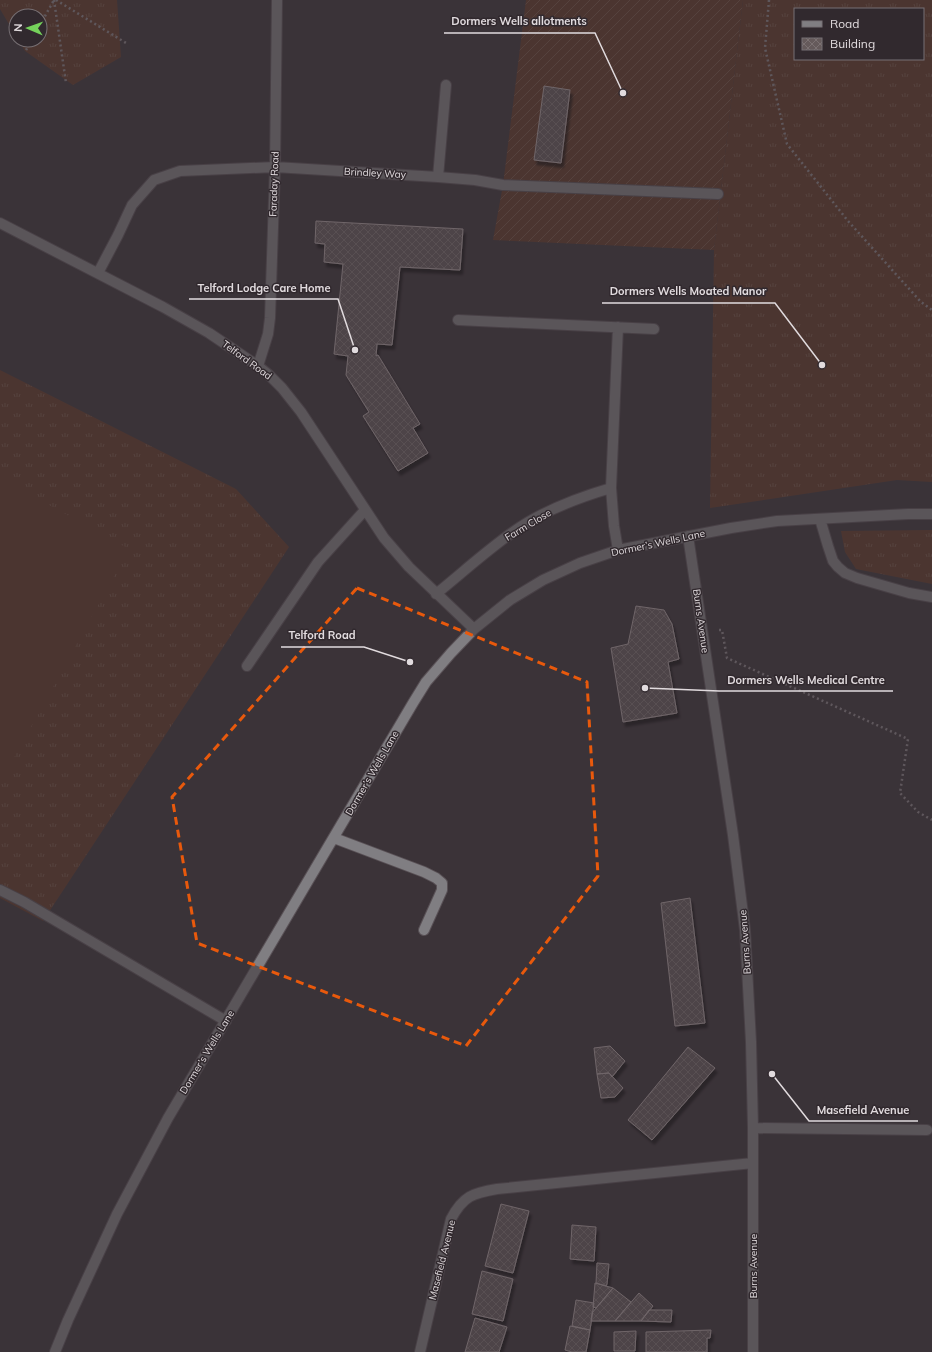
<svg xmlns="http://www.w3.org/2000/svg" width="932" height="1352" font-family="Mulish,sans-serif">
<defs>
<pattern id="grass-tufts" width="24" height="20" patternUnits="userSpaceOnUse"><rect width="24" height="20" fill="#613927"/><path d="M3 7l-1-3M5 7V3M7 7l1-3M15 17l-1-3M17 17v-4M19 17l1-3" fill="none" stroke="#775546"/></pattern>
<pattern id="garden-furrows" width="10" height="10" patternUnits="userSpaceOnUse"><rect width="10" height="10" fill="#613927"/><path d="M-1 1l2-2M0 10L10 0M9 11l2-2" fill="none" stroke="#775546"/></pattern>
<pattern id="building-cross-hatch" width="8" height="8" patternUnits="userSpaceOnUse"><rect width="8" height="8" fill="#655a5b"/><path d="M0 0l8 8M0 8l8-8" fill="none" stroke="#7b7172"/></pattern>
<filter id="shadow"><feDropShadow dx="2.5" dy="4.5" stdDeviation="1" flood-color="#0009"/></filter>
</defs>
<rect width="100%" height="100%" fill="#3b3338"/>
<path fill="url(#grass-tufts)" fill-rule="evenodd" d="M 0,0 L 117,0 L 121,57 L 73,85 L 25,51 L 18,40 L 40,40 L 40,16 L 16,16 L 16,36 L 0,9 Z
M 743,0 L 932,0 L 932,482 L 897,480 L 710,508 L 714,250 ZM 795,9 L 923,9 L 923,59 L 795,59 Z
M 0,370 L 236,489 L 289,547 L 43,921 L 0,898 Z
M 932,530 L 932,584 L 856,569 L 845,552 L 841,531 Z"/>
<path fill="url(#garden-furrows)" d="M 526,0 L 743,0 L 714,250 L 493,240 L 503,185 Z"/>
<path fill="#613927" d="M 0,478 L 129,549 L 0,783 Z"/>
<path fill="url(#building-cross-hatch)" stroke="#afa2a3" filter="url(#shadow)" d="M 544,86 L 570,90 L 561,163 L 534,160 Z
M 316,221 L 463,229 L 460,270 L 400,267 L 392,345 L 377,344 L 376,356 L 378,355 L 420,424 L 413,428 L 428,453 L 398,471 L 363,416 L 369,412 L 346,375 L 348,356 L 334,354 L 343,264 L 324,262 L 325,244 L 315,243 Z
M 636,606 L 664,610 L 672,624 L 679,659 L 668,662 L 677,713 L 623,722 L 611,648 L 628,644 Z
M 690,898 L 705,1023 L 675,1026 L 661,903 Z
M 610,1046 L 625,1061 L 612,1077 L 609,1073 L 597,1074 L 594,1048 Z
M 688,1047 L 715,1068 L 652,1140 L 628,1120 Z
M 609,1073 L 623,1088 L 615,1097 L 601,1098 L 597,1074 Z
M 501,1204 L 529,1211 L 513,1273 L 485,1266 Z
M 572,1225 L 596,1227 L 594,1261 L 570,1259 Z
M 597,1263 L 609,1264 L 607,1284 L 606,1286 L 596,1283 Z
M 482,1271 L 513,1279 L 503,1321 L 472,1314 Z
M 595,1283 L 613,1288 L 596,1308 L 593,1307 Z
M 613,1288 L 631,1302 L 615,1321 L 591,1321 L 592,1313 Z
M 639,1293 L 653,1306 L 641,1321 L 615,1321 Z
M 576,1300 L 594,1303 L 590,1330 L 572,1326 Z
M 649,1310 L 672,1310 L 671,1322 L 641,1321 Z
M 475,1318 L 507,1327 L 499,1352 L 465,1352 Z
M 570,1326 L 590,1330 L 586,1352 L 572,1352 L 565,1350 Z
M 711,1330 L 710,1338 L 707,1338 L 707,1352 L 646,1352 L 646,1332 Z
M 636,1331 L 635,1351 L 614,1351 L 614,1332 Z"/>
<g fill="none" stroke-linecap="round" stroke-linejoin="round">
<defs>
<path id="minor" d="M 438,177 L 446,85
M 0,223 L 163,307 L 209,333 L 258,366 L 269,375 L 282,388 L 301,412 L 384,538 L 409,567 L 474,629
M 98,273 L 118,235 L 132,205 L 154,180 L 180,171 L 275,167 L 438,177 L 475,180 L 503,185 L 718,194
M 458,320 L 654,329
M 258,366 L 268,334 L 270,318 L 275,167 L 277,0
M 611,488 L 614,526 L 618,550
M 820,519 L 828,546 L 833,561 L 838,567 L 845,573 L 857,578 L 909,593 L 932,597
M 688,536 L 733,835 L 745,930 L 751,1042 L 753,1128 L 753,1352
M 436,594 C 462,573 486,551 513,532 C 542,511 577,498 611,488 L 618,327
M 247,666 L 318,562 L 365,510
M 334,838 L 424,872 L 436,878 L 442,883 L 442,890 L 424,930
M 0,890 L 24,902 L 226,1021
M 753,1128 L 927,1130
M 55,1352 L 68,1320 L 117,1214 L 168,1118 L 413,703 L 426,682 L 451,653 L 474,629 L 510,600 L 543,580 L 580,563 L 618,550 L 731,528 L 777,521 L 908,514 L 932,514
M 420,1352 L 451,1219 C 463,1196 473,1193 497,1189 L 753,1163"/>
</defs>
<use href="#minor" stroke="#595156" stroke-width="12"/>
<path stroke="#8a8387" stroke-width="2.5" stroke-dasharray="2 3" stroke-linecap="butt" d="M 54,0 L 66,83
M 56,0 L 126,43
M 769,0 L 765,48 L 787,144 L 848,221 L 921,302 L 932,310
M 40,25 L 54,0
M 26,50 L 32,40
M 719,630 L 722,630 L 727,658 L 908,739 L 900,793 L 918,812 L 932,820"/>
<use href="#minor" stroke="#807e82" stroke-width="10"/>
</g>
<path d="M0 0H932V1352H0ZM 357,588 L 587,682 L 598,876 L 466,1046 L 197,943 L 172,797 Z" fill="#3b3338" fill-opacity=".55" fill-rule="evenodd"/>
<path fill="none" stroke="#e8590c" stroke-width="3" stroke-dasharray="8 5" stroke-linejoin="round" d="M 357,588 L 587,682 L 598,876 L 466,1046 L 197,943 L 172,797 Z"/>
<g text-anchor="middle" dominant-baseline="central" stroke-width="3" stroke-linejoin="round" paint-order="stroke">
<g font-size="10" fill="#e1dbde" stroke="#31292e">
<text transform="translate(375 173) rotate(3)">Brindley Way</text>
<text transform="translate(274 184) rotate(-88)">Faraday Road</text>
<text transform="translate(247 360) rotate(36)">Telford Road</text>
<text transform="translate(528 525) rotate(-31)">Farm Close</text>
<text transform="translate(658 543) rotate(-12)">Dormer’s Wells Lane</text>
<text transform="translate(701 621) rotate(82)">Burns Avenue</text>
<text transform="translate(372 773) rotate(-60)">Dormer’s Wells Lane</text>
<text transform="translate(745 942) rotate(-94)">Burns Avenue</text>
<text transform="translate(207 1052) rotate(-59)">Dormer’s Wells Lane</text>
<text transform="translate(442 1260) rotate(-76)">Masefield Avenue</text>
<text transform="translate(753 1266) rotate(-90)">Burns Avenue</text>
</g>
</g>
<path fill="none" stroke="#e1dbde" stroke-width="1.5" d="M623 93L595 33H444M355 350L338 299H189M822 365L775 303H602M410 662L364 647H281M645 688L719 691H893M772 1074L809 1121H918"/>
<g fill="#e1dbde" stroke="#31292e" stroke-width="1.5">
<circle cx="623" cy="93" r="4"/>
<circle cx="355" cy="350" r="4"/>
<circle cx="822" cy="365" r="4"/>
<circle cx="410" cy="662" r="4"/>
<circle cx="645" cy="688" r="4"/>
<circle cx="772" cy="1074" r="4"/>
</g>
<g font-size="11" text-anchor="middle" font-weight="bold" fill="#e1dbde" stroke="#31292e" stroke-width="3" stroke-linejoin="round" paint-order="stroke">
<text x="519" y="25">Dormers Wells allotments</text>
<text x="264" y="292">Telford Lodge Care Home</text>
<text x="688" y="295">Dormers Wells Moated Manor</text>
<text x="322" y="639">Telford Road</text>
<text x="806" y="684">Dormers Wells Medical Centre</text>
<text x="863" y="1114">Masefield Avenue</text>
</g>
<rect x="794" y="8" width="130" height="52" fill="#31292e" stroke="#777074"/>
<rect x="802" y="21" width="20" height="6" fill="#807e82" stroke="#777074"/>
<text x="830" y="28" font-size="12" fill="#e1dbde">Road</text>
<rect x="802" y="38" width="20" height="12" fill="url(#building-cross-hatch)" stroke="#777074"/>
<text x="830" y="48" font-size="12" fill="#e1dbde">Building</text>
<g transform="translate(28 28) rotate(272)"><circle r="19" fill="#31292e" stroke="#777074"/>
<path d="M0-3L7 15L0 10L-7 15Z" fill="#75d25b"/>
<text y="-6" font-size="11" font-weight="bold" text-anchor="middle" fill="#e1dbde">N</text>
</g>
</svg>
